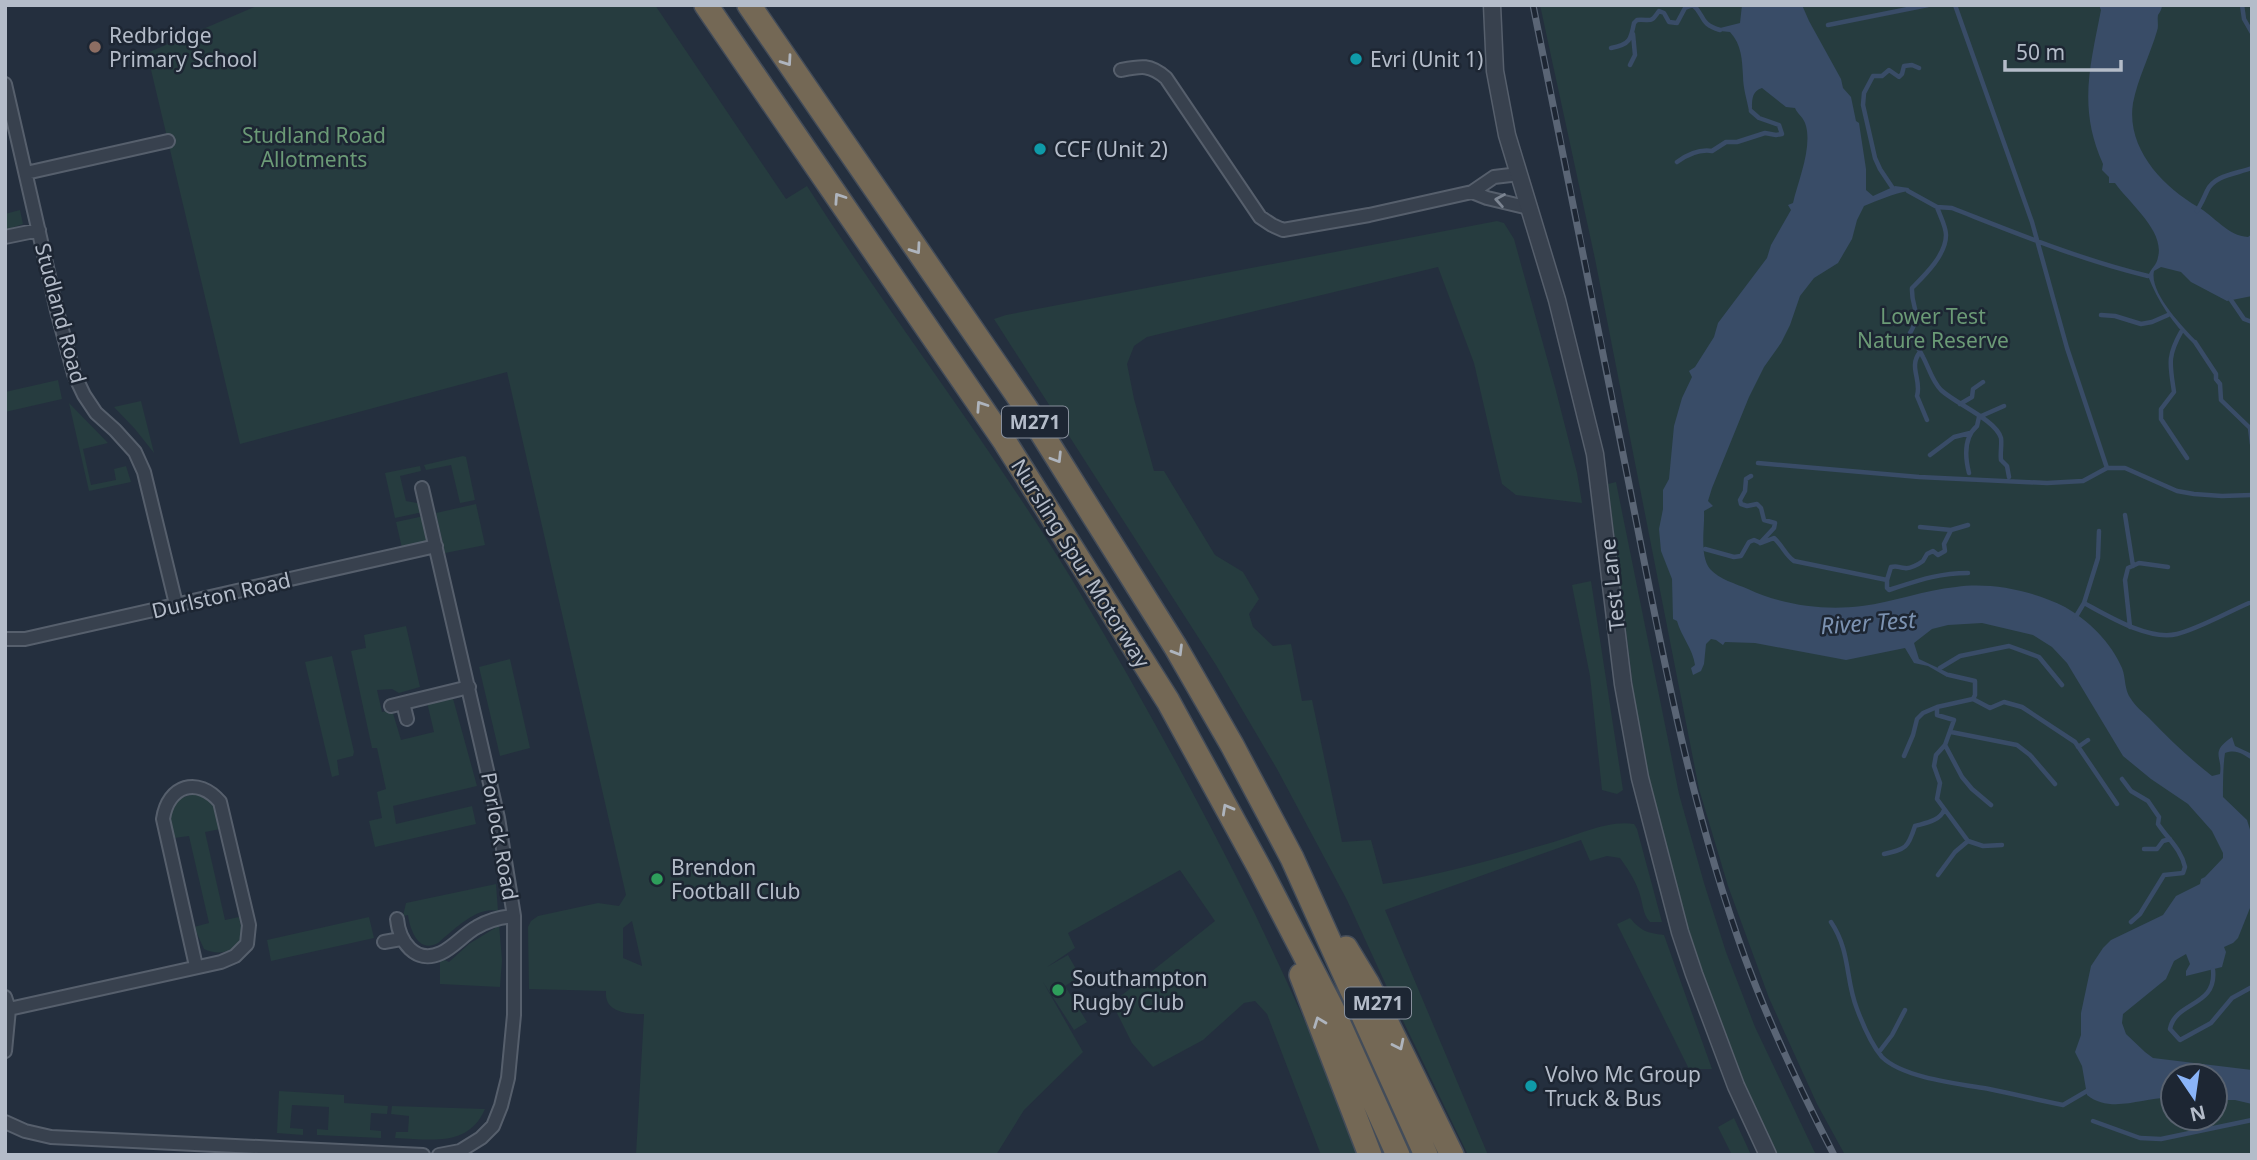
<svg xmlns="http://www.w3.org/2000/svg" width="2257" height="1160" font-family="'Noto Sans',sans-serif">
<rect width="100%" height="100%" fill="#242f3e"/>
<path fill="#263c3f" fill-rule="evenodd" d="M 259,5 L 655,5 L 786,199 L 807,186 C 895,324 996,452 1080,593 C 1142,698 1201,805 1255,914 C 1293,993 1328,1074 1365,1155 L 1321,1155 L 1267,1014 L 1255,1001 L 1244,1003 L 1203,1040 L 1153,1067 L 1132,1043 L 1112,1003 L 1215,921 L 1180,870 L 1068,933 L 1075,948 L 1047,967 L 1068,955 L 1080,976 L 1065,986 L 1087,1022 L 1074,1030 L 1043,982 L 1083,1052 L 1024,1110 L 996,1155 L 636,1155 L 644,1014 C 628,1014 604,1013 606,991 L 529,989 L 528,927 L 531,921 L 538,916 L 598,903 L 619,906 L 626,895 L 507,372 L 240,444 L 147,53 ZM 632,921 L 642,965 L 642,966 L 623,958 L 623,928 Z
M 1540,5 L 2252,5 L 2252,1155 L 1845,1155 L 1817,1104 L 1769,998 L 1728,886 L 1699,789 L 1595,259 ZM 2173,1076 L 2215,1076 L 2215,1118 L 2173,1118 Z
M 20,210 L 23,224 L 5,230 L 5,214 Z
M 1497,221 L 1504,223 L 1514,239 L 1555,387 L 1577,473 L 1582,503 L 1516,495 L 1502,484 L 1474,363 L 1438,267 L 1147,337 L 1134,346 L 1127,364 L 1134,399 L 1154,471 L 1164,471 L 1215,555 L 1243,572 L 1259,599 L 1249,614 L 1253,627 L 1273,646 L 1291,644 L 1302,701 L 1312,700 L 1342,842 L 1371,840 L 1383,884 C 1440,875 1495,859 1550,843 C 1576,836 1607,820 1634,824 L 1637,829 L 1662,922 L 1650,922 C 1642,914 1643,901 1638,889 C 1634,878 1627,868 1620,858 L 1607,856 L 1590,861 L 1581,840 L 1385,910 L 1488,1155 L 1468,1155 L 1391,996 L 1347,900 L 1277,769 L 1216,665 L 994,319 L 1006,315 Z
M 58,380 L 62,399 L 5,412 L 5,392 Z
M 141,401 L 154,453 L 135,429 L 114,407 Z
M 69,403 L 108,443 L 83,449 L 91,485 L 116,480 L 114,469 L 126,466 L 131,482 L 89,491 Z
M 463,456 L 466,457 L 475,500 L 460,503 L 451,465 L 426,470 L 424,465 Z
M 420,466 L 421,471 L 400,476 L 406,501 L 417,503 L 423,512 L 395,518 L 385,473 Z
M 1616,482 L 1679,794 L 1704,883 L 1726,952 L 1755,1027 L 1816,1155 L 1775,1155 L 1734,1069 L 1686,936 L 1651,792 L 1635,703 L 1608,484 Z
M 476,504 L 485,545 L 445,553 L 436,513 Z
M 424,516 L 428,538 L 426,541 L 402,548 L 396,522 Z
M 1591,581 L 1623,790 L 1617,794 L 1602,790 L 1590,676 L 1572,585 Z
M 406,626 L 420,687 L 399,693 L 392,689 L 377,690 L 382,712 L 392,710 L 401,740 L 434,732 L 427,702 L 452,695 L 477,786 L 393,806 L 396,824 L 472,806 L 476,824 L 375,847 L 369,821 L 382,818 L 377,792 L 386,789 L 377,748 L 372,748 L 351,651 L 366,648 L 364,635 Z
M 332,656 L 354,752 L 353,756 L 337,760 L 339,775 L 332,777 L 305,662 Z
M 510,659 L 530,748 L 500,756 L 479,667 Z
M 197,794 C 215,801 216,811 220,829 L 205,832 L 225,920 L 239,917 C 240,923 242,929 241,935 C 238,953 218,956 204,949 L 194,927 L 209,923 L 189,836 L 174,838 C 167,813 168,798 197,794 Z
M 496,884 L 498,911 C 480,906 460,924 446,936 C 443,938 441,941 438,943 C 418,954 410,929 408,915 L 403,916 L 406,903 Z
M 369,917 L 374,938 L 271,961 L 267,940 Z
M 1630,918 C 1641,931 1647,933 1664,935 L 1712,1069 L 1689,1069 L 1617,924 Z
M 497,923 L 499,924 L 502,960 L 500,987 L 440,984 L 440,958 L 449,962 L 469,944 L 495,928 Z
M 279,1091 L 344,1095 L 344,1103 L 388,1106 L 387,1114 L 371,1113 L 370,1130 L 381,1131 L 381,1138 L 317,1135 L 317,1129 L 328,1130 L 329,1107 L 292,1105 L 290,1128 L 303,1129 L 303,1135 L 277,1133 Z
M 392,1106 L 485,1109 C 468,1148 430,1139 395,1138 L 396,1132 L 408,1132 L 409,1116 L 391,1114 Z
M 1734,1118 L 1751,1155 L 1732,1155 L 1718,1127 Z"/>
<path fill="#394c67" d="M 1742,5 L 1802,5 L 1809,21 L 1841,79 L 1843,88 L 1851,97 L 1856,121 L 1859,123 L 1866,169 L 1866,190 L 1873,196 L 1895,186 L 1909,188 L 1908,191 C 1892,194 1879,200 1864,206 L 1857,220 L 1852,239 L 1838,263 L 1814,278 L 1800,296 L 1790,325 L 1781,343 L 1764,367 L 1749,397 L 1712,488 L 1708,501 L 1713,506 L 1704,511 C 1705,527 1699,555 1710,569 C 1719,579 1736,584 1748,589 C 1782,605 1824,611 1862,606 C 1894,602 1924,590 1956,587 C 1991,582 2034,591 2065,607 C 2089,621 2111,642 2122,668 C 2126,678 2124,690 2131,699 C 2135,706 2143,712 2149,718 C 2169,739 2189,758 2212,776 L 2220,774 C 2223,756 2209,753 2232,737 L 2235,746 L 2252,754 L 2252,760 C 2242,754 2237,749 2225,753 C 2223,765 2223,784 2223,797 L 2247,820 L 2252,836 L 2252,903 L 2238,938 L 2233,943 L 2224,947 L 2226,952 L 2222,967 L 2186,976 L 2186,971 L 2190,964 L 2186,954 L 2174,961 L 2166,979 L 2123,1014 L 2122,1023 L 2126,1034 L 2145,1052 L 2153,1058 L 2252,1070 L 2252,1104 L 2235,1100 L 2215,1100 L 2215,1076 L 2173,1076 L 2173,1098 C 2145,1096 2112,1115 2087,1095 L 2082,1066 L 2075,1052 L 2081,1035 L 2081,1013 L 2091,966 L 2103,948 L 2111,940 L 2163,915 L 2176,896 L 2200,884 L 2201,879 L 2205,877 L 2223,858 L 2223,853 L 2212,831 L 2188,804 L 2151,779 L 2123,756 L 2067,663 L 2052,647 L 2033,635 L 1982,623 L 1948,625 L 1932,629 L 1914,643 L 1919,659 L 1951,674 L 1947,677 L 1928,666 L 1914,663 L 1905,648 L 1846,660 L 1755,643 L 1725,642 L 1723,645 L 1716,640 L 1711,639 L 1706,644 L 1704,664 L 1701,671 L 1693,675 L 1691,668 L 1695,665 C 1693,649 1681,636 1677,621 L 1673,619 L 1672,579 L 1661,551 L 1659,529 L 1663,509 L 1663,490 L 1669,479 L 1674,426 L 1682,398 L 1692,377 L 1689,371 L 1695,367 L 1714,337 L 1718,323 L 1767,258 L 1771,245 L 1791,210 L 1788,205 L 1793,203 C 1798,181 1812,149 1806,126 C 1804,117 1798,115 1795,108 L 1786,107 L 1762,88 C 1751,91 1752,102 1752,111 L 1749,111 C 1747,100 1743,88 1743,76 C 1742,60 1742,45 1730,32 L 1720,31 L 1720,28 L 1740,23 Z
M 2099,5 L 2162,5 C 2162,9 2160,12 2158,15 C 2157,21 2159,26 2157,31 C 2150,55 2138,78 2133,103 C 2126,148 2162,186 2198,207 C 2214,216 2228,236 2248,237 L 2252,234 L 2252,296 L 2227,301 L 2191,282 L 2181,272 L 2161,267 L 2154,271 C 2149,293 2183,327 2197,342 L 2193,343 C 2173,324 2158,302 2148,276 C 2151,268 2157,265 2158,257 C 2165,231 2129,203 2115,183 L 2109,183 L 2109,177 L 2102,170 L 2103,164 C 2078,108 2090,67 2101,10 Z"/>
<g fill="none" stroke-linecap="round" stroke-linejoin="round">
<path stroke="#394c67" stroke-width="4.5" d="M 1955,5 L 2032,222 L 2067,348 L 2107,468 L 2125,468 L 2177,491 L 2194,494 L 2222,496 L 2252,495
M 2242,5 L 2244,19 L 2252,33
M 1828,25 L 1928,5
M 1611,48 C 1630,45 1631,39 1634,23 L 1637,20 C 1652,19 1650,24 1659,11 L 1664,13 L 1669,22 L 1677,23 L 1685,8 L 1693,5 C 1706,16 1698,23 1720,30
M 1630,65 L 1635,55 L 1633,34
M 1677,162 C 1688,154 1699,149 1712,151 L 1726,142 L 1737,142 L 1765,133 L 1776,135 L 1782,134 L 1779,125 L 1759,118 L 1751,111
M 1892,187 L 1880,169 L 1875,158 L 1863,105 L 1864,93 L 1873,76 L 1882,76 L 1889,70 L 1899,77 L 1902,74 L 1904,66 L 1912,65 L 1919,68
M 1908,191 L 1937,207 L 1952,208 C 2016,233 2081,260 2148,276
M 1937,207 C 1940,216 1946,226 1946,235 C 1946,255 1925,275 1912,288 C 1911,310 1923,311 1910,333 C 1913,343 1919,348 1923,357 C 1929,368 1932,381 1941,390 C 1956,404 1996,420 2001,438 C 2002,445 2000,453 2001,460 L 2007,466 L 2009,477
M 2197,211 C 2201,204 2204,198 2207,191 C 2214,175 2236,174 2252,168
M 2231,300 L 2244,319 L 2252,322
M 2101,315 L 2115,316 L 2141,324 L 2152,322 L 2168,315
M 2181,332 C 2167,357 2170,364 2174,392 L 2161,409 L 2161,419 L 2187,458
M 2195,342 L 2216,374 L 2216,379 L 2220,384 L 2221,400 L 2250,428 L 2252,444
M 1920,352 C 1908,367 1922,380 1917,396 L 1927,420
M 1960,404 L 1972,397 L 1973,389 L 1983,382
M 1930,455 L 1954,437 L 1970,433
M 1758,463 L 1919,477 L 2047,483 L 2083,481 L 2107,468
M 1969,473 C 1965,457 1963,438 1977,426 L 1979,417 L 2004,406
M 1751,476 L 1746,479 L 1745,491 L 1740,500 L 1741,504 L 1747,506 L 1757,504 L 1761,508 L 1764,520 L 1775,523 L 1774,528 L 1760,543
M 2125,515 L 2133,566
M 1920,527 L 1951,530
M 1705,549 L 1734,557 L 1741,556 L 1749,542 L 1754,540 L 1761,543 L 1774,538 C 1782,545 1786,556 1794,561 L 1887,580 L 1887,588 L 1889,590 C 1917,581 1938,573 1968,573
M 1887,580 L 1891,567 C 1898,565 1899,568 1905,568 C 1910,569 1919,564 1923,561 L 1927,554 L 1933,551 L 1938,555 L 1945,551 L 1944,544 L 1951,530 L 1968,525
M 2084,603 L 2098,558 L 2099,531
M 2075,618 L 2084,603 C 2108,616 2149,641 2177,634 C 2198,629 2228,612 2249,603
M 2130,627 L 2125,580 L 2128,568 L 2139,563 L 2168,567
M 1940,668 L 1960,656 L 2009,646 L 2039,657 L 2062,685
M 1949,675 L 1975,681 L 1975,695 L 1973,699 L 1937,707 L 1937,715 L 1954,720 L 1945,745 L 1936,755 L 1934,766 L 1940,783 L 1937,799 L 1968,841 L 1983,846 L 2002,845
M 1973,699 L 1990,708 L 2004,702 L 2022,707 L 2075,742 L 2117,804
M 1951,732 L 2017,745 L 2030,755 L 2055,784
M 1945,745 L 1962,777 L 1972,789 L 1991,805
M 2078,747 L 2088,740
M 1904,756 L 1913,735 L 1917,719 L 1923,713 L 1937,707
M 2122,779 L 2131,791 L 2148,801 L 2159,817 L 2158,824 C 2168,839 2181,849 2185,867 L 2183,873 L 2164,875 L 2140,914 L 2131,922
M 2144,849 L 2157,849 L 2163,841 L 2170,839
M 1884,854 C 1906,849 1908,848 1915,826 C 1925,823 1940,821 1944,810
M 1938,875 L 1955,852 L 1968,841
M 1831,922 C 1851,952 1845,979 1857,1009 C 1863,1025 1871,1044 1882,1057 C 1903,1078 1960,1084 1989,1089 C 2014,1094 2038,1100 2063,1105 L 2087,1091
M 2213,970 C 2217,1007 2175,1001 2170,1029 L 2180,1040 L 2211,1023 L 2232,998 L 2252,987
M 1879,1052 L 1892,1035 L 1905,1010
M 2093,1121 L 2140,1138 L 2161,1139 L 2252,1120"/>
<defs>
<path id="minor" d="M 1121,70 C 1141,66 1150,64 1166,78 L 1260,217 L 1272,225 L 1283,230 L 1369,215 L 1472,192 L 1494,177 L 1519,174
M 5,84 L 57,311 L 74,374 L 84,395 L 96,413 L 115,430 L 135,452 L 144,472 L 176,604
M 26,173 L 168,141
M 1472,192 L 1487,198 L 1529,208
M 5,237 L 39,230
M 422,488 L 498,818 L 514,916 L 514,1015 L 508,1078 L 501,1106 L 493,1126 L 481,1138 L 460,1151 L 439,1155
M 5,639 L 25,639 L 436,546
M 403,703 L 407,719
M 391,706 L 469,687
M 397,919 C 399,941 415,965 441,953 C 454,947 464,934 477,927 C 489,920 500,917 514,916
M 384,942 L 401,939
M 5,997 L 9,1009 L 5,1051
M 9,1009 L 221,962 L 235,956 L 247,944 L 249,925 L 220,802 C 198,776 168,785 163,819 L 196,966
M 5,1122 L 25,1131 L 51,1137 L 423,1155"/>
<path id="tertiary" d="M 1492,5 L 1495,71 L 1507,135 L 1557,300 L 1595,454 L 1623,684 L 1640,778 L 1680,932 L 1694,974 L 1736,1086 L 1768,1155"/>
<path id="motorway" d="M 706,5 L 1005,442 L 1168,701 L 1260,869 L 1332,1008 L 1398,1155
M 749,5 L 1026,408 L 1175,646 L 1232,745 L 1292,858 L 1426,1155
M 1346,948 L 1368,984 L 1452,1155
M 1301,975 L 1370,1155"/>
</defs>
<use href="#minor" stroke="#565f6c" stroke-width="16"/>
<use href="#tertiary" stroke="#565f6c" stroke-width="19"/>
<use href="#motorway" stroke="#434c59" stroke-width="26"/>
<use href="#minor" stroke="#38414e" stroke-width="12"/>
<use href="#tertiary" stroke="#38414e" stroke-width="16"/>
<use href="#motorway" stroke="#746855" stroke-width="23"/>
<defs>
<path id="rail" d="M 1533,5 C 1564,158 1595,311 1625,464 C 1658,630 1687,798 1745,958 C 1770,1026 1801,1091 1834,1155"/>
</defs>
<use href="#rail" stroke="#5a6575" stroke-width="7"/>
<use href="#rail" stroke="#1d2633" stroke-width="4.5" stroke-dasharray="13" stroke-linecap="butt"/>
</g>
<defs><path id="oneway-chevron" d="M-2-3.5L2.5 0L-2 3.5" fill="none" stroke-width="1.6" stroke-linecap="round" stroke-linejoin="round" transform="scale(1.75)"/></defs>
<g stroke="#aeb4bd">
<use href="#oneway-chevron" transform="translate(787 61) rotate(55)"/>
<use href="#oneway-chevron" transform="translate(839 198) rotate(-124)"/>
<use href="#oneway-chevron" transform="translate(916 249) rotate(55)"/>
<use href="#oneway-chevron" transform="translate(981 406) rotate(-124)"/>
<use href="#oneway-chevron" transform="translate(1057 458) rotate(58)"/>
<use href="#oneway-chevron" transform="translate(1178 651) rotate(59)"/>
<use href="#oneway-chevron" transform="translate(1227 809) rotate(-119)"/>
<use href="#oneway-chevron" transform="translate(1319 1022) rotate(-111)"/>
<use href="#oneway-chevron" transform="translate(1399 1045) rotate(64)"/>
</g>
<use stroke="#7c8592" href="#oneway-chevron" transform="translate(1500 200) rotate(-170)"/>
<circle fill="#8d6e63" stroke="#1d2633" stroke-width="2.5" cx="95" cy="47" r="7"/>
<g fill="#0f9aa8" stroke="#1d2633" stroke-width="2.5">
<circle cx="1356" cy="59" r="7"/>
<circle cx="1040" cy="149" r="7"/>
<circle cx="1531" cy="1086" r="7"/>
</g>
<g fill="#2e9e5b" stroke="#1d2633" stroke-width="2.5">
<circle cx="657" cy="879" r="7"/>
<circle cx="1058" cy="990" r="7"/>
</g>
<g text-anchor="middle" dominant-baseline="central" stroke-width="5" stroke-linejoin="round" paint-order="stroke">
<g fill="#1d2633" stroke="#878f9c" stroke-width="2">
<rect x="1002" y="406.5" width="66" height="31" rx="5"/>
<rect x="1345" y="987.5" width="66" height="31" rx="5"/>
</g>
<g font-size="19" font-weight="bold" fill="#b4bcc9">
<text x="1035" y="422">M271</text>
<text x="1378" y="1003">M271</text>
</g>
<g font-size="21" fill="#b4bcc9" stroke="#1d2633" text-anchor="start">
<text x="109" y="35">Redbridge<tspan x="109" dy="24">Primary School</tspan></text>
<text x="1370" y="59">Evri (Unit 1)</text>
<text x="1054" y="149">CCF (Unit 2)</text>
<text x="671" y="867">Brendon<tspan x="671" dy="24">Football Club</tspan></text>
<text x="1072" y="978">Southampton<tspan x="1072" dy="24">Rugby Club</tspan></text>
<text x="1545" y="1074">Volvo Mc Group<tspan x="1545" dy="24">Truck &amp; Bus</tspan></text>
</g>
<g font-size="21" fill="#6b9a76" stroke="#1d2633">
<text x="314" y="135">Studland Road<tspan x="314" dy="24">Allotments</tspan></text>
<text x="1933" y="316">Lower Test<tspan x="1933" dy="24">Nature Reserve</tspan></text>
</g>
<g font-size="21" fill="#b4bcc9" stroke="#1d2633">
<text transform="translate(61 313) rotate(75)">Studland Road</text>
<text transform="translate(1081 563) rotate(58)">Nursling Spur Motorway</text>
<text transform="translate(1612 585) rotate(-96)">Test Lane</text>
<text transform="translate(221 595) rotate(-13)">Durlston Road</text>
<text transform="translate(500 836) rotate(80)">Porlock Road</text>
</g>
<g font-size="23" font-style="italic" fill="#7c92b1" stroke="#1d2633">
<text transform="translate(1868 622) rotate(-4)">River Test</text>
</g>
</g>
<rect width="2257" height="1160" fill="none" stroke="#b4bcc9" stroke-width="14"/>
<g transform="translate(2194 1097) rotate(167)"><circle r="33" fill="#1d2633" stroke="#59626f" stroke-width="2"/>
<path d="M0-5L12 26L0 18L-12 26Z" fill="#8ab4f8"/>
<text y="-10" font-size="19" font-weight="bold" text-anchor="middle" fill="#b4bcc9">N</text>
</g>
<path d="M2005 60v10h116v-10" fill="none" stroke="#b4bcc9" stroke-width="3.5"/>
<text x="2016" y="60" font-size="21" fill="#b4bcc9" stroke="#1d2633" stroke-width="5" paint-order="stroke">50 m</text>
</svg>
